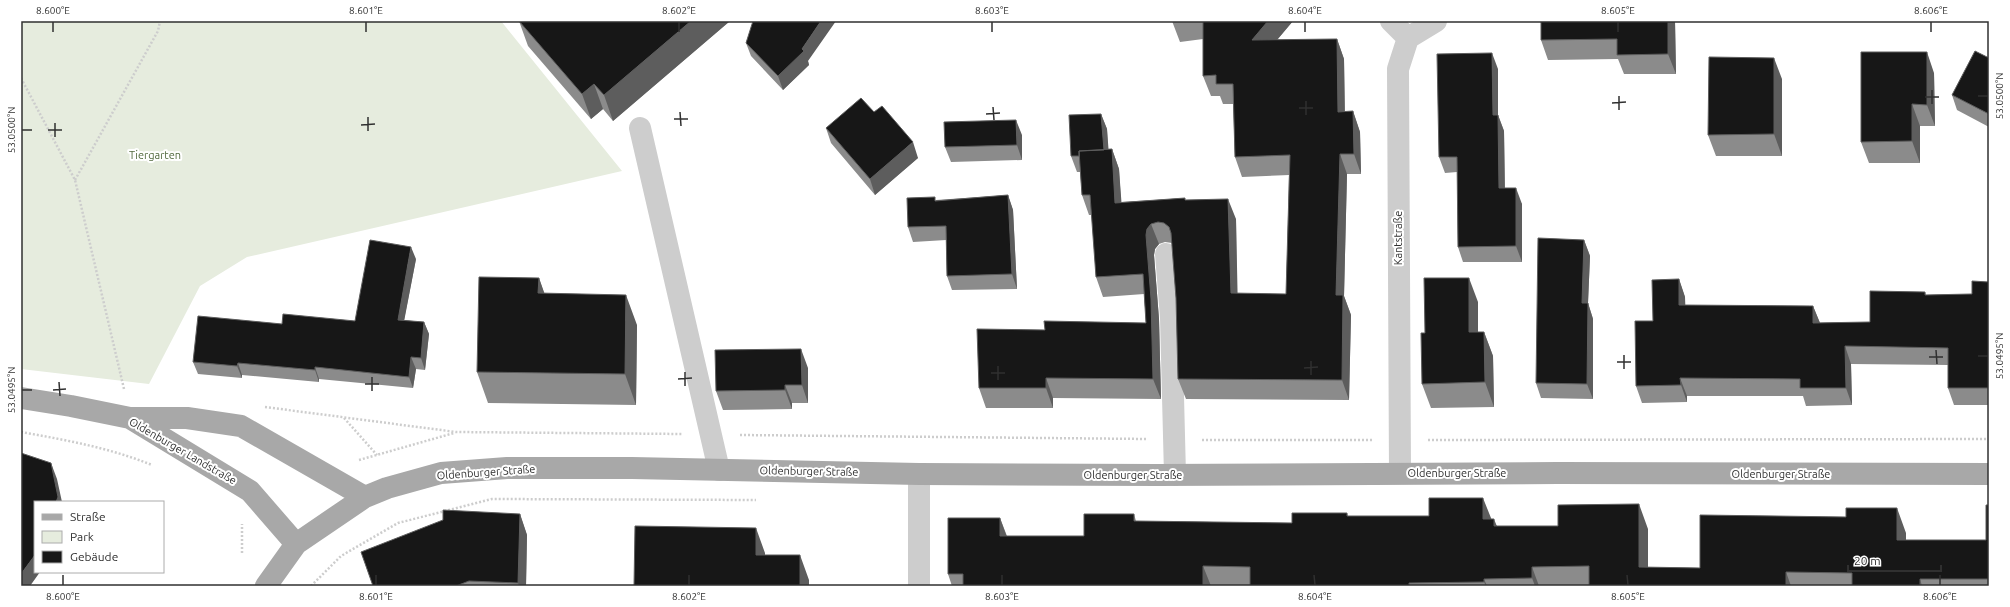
<svg xmlns="http://www.w3.org/2000/svg" width="2010" height="607" font-family="Ubuntu,sans-serif">
<rect width="100%" height="100%" fill="#fff"/>
<path fill="#e6ecde" d="M 21,21 L 501,21 L 622,171 L 247,257 L 200,286 L 149,384 L 21,369 Z"/>
<g fill="none" stroke-linecap="round" stroke-linejoin="round">
<path stroke="#cdcdcd" stroke-width="2.5" stroke-dasharray="2 2" stroke-linecap="butt" d="M 21,78 L 75,180 L 124,389
M 75,180 L 158,31 L 160,21
M 265,407 L 456,432 L 683,434
M 344,418 L 377,455
M 21,432 C 66,440 110,448 152,465
M 740,435 L 1147,439
M 1202,440 L 1373,440
M 1428,440 L 1989,439
M 359,460 L 454,433
M 242,553 L 242,524
M 311,586 L 341,556 L 398,523 L 492,499 L 756,500"/>
<path stroke="#cdcdcd" stroke-width="22" d="M 1391,21 L 1408,38
M 640,128 L 719,470
M 1166,254 L 1171,318 L 1175,475
M 1400,473 L 1398,69 L 1408,38 L 1436,21
M 919,474 L 919,586"/>
<path stroke="#a8a8a8" stroke-width="22" d="M 21,398 L 71,406 L 130,418 L 250,491 L 296,544
M 130,418 L 187,418 L 241,426 L 365,497
M 266,586 L 296,544 L 365,497 L 387,488 L 441,473 L 507,468 L 632,468 L 919,474 L 1158,475 L 1558,473 L 1989,474"/>
</g>
<path fill="#8b8b8b" d="M 519,21 L 730,21 L 613,121 L 603,109 L 591,119 L 528,46 Z
M 1172,21 L 1293,21 L 1277,40 L 1337,39 L 1344,59 L 1345,112 L 1353,111 L 1360,132 L 1361,174 L 1347,174 L 1344,296 L 1351,315 L 1349,400 L 1186,399 L 1178,379 L 1176,298 L 1172,243 L 1165,242 L 1159,244 L 1155,249 L 1154,255 L 1159,319 L 1161,399 L 1053,398 L 1053,408 L 986,408 L 979,388 L 1045,330 L 1146,323 L 1144,294 L 1103,297 L 1096,277 L 1092,215 L 1089,215 L 1082,195 L 1080,172 L 1077,172 L 1071,156 L 1101,114 L 1107,129 L 1108,149 L 1112,149 L 1119,169 L 1121,202 L 1185,198 L 1185,200 L 1236,219 L 1237,294 L 1286,294 L 1289,175 L 1242,177 L 1235,157 L 1233,104 L 1223,104 L 1220,96 L 1211,96 L 1203,76 L 1203,39 L 1180,42 Z
M 1541,21 L 1675,21 L 1676,74 L 1624,74 L 1618,59 L 1548,60 L 1541,40 Z
M 746,43 L 808,61 L 809,65 L 783,90 L 751,56 Z
M 1989,58 L 1989,127 L 1957,110 L 1952,95 Z
M 1498,69 L 1498,115 L 1504,131 L 1505,188 L 1522,204 L 1522,262 L 1463,262 L 1458,247 L 1457,172 L 1445,173 L 1439,157 Z
M 1934,73 L 1935,126 L 1920,126 L 1920,163 L 1869,163 L 1861,142 Z
M 1782,79 L 1782,156 L 1716,156 L 1708,135 Z
M 874,112 L 918,158 L 875,195 L 831,143 L 826,128 Z
M 1022,135 L 1022,160 L 951,162 L 945,147 Z
M 1008,195 L 1013,210 L 1017,289 L 952,290 L 947,276 L 946,240 L 913,242 L 908,227 L 936,200 Z
M 1584,240 L 1590,256 L 1588,303 L 1593,319 L 1593,399 L 1541,398 L 1536,383 Z
M 416,259 L 404,320 L 424,322 L 429,334 L 425,370 L 416,369 L 413,388 L 319,379 L 319,382 L 242,375 L 242,378 L 198,374 L 193,362 L 282,324 L 355,321 Z
M 539,278 L 544,293 L 637,325 L 636,405 L 488,403 L 477,372 Z
M 1679,279 L 1685,297 L 1685,305 L 1813,306 L 1820,323 L 1870,322 L 1925,292 L 1926,295 L 1972,294 L 1989,282 L 1989,405 L 1954,405 L 1948,388 L 1948,365 L 1851,364 L 1852,405 L 1806,406 L 1803,396 L 1687,396 L 1687,402 L 1642,403 L 1636,386 L 1653,321 Z
M 1478,302 L 1478,332 L 1484,332 L 1493,356 L 1494,407 L 1431,408 L 1422,384 L 1425,333 Z
M 808,368 L 808,403 L 792,403 L 792,409 L 723,410 L 716,391 Z
M 1989,505 L 1989,586 L 952,586 L 948,574 L 1000,518 L 1007,536 L 1084,536 L 1134,514 L 1136,521 L 1292,523 L 1347,513 L 1348,516 L 1491,519 L 1497,526 L 1648,529 L 1648,567 L 1700,568 L 1906,533 L 1906,540 L 1986,540 Z
M 520,514 L 527,535 L 526,586 L 373,586 Z"/>
<path fill="#5d5d5d" d="M 691,21 L 730,21 L 613,121 L 604,95 Z
M 821,21 L 836,21 L 808,61 L 809,65 L 783,90 L 778,76 L 802,49 Z
M 1268,21 L 1293,21 L 1260,60 L 1252,40 Z
M 1668,21 L 1675,21 L 1676,74 L 1668,54 Z
M 1337,39 L 1344,59 L 1345,132 L 1338,112 Z
M 1927,52 L 1934,73 L 1935,126 L 1927,105 Z
M 1492,53 L 1498,69 L 1498,131 L 1493,115 Z
M 1774,58 L 1782,79 L 1782,156 L 1774,134 Z
M 594,84 L 603,109 L 591,119 L 582,94 Z
M 1912,104 L 1920,126 L 1920,163 L 1912,141 Z
M 1353,111 L 1360,132 L 1361,174 L 1354,154 Z
M 1101,114 L 1107,129 L 1110,169 L 1104,154 Z
M 1498,115 L 1504,131 L 1505,204 L 1499,188 Z
M 1016,120 L 1022,135 L 1022,160 L 1017,145 Z
M 913,142 L 918,158 L 875,195 L 870,179 Z
M 1112,149 L 1119,169 L 1123,223 L 1115,203 Z
M 1340,154 L 1347,174 L 1344,296 L 1351,315 L 1349,400 L 1342,380 L 1336,295 Z
M 1516,188 L 1522,204 L 1522,262 L 1516,246 Z
M 1008,195 L 1013,210 L 1017,289 L 1012,274 Z
M 1228,199 L 1236,219 L 1238,314 L 1231,293 Z
M 1151,224 L 1159,244 L 1155,249 L 1154,255 L 1159,319 L 1161,399 L 1153,379 L 1146,235 L 1147,229 Z
M 1584,240 L 1590,256 L 1588,303 L 1593,319 L 1593,399 L 1587,384 L 1582,303 Z
M 411,247 L 416,259 L 402,332 L 398,320 Z
M 539,278 L 550,309 L 538,293 Z
M 1469,278 L 1478,302 L 1478,356 L 1469,332 Z
M 1679,279 L 1685,297 L 1686,322 L 1679,305 Z
M 626,295 L 637,325 L 636,405 L 625,374 Z
M 1813,306 L 1820,323 L 1813,323 Z
M 424,322 L 429,334 L 425,370 L 421,358 Z
M 1484,332 L 1493,356 L 1494,407 L 1485,382 Z
M 1845,346 L 1851,364 L 1852,405 L 1846,388 Z
M 801,349 L 808,368 L 808,403 L 802,385 Z
M 411,357 L 416,369 L 413,388 L 409,377 Z
M 238,363 L 242,375 L 242,378 L 237,366 Z
M 315,367 L 319,379 L 319,382 L 315,370 Z
M 1046,378 L 1053,398 L 1053,408 L 1046,388 Z
M 1680,378 L 1687,396 L 1687,402 L 1681,385 Z
M 785,385 L 792,403 L 792,409 L 785,390 Z
M 51,463 L 57,479 L 62,502 L 56,502 Z
M 1483,498 L 1493,523 L 1483,519 Z
M 1639,504 L 1648,529 L 1648,586 L 1639,567 Z
M 1897,508 L 1906,533 L 1906,565 L 1897,540 Z
M 520,514 L 527,535 L 526,586 L 519,586 L 518,583 Z
M 1000,518 L 1009,543 L 1000,536 Z
M 1494,519 L 1504,544 L 1494,526 Z
M 756,528 L 765,553 L 765,580 L 756,555 Z
M 35,555 L 35,572 L 40,572 L 30,586 L 21,586 L 21,574 Z
M 800,555 L 809,580 L 809,586 L 800,586 Z
M 1203,566 L 1211,586 L 1203,586 Z
M 1532,567 L 1539,586 L 1535,586 L 1532,578 Z
M 1786,572 L 1791,586 L 1786,586 Z
M 1484,579 L 1487,586 L 1486,586 L 1484,582 Z
M 1920,579 L 1922,586 L 1920,586 Z"/>
<path fill="#171717" stroke="#5d5d5d" d="M 519,21 L 691,21 L 604,95 L 594,84 L 582,94 Z
M 753,21 L 821,21 L 802,49 L 804,51 L 778,76 L 746,43 Z
M 1203,21 L 1268,21 L 1252,40 L 1337,39 L 1338,112 L 1353,111 L 1354,154 L 1340,154 L 1336,295 L 1343,295 L 1342,380 L 1178,379 L 1176,298 L 1171,233 L 1169,227 L 1164,223 L 1158,222 L 1151,224 L 1147,229 L 1146,235 L 1151,299 L 1153,379 L 1046,378 L 1046,388 L 979,388 L 977,329 L 1045,330 L 1044,321 L 1146,323 L 1143,274 L 1096,277 L 1090,195 L 1082,195 L 1079,151 L 1112,149 L 1115,203 L 1185,198 L 1185,200 L 1228,199 L 1231,293 L 1286,294 L 1290,155 L 1235,157 L 1233,84 L 1216,84 L 1216,75 L 1203,76 Z
M 1541,21 L 1668,21 L 1668,54 L 1617,55 L 1617,39 L 1541,40 Z
M 1975,51 L 1989,58 L 1989,114 L 1952,95 Z
M 1861,52 L 1927,52 L 1927,105 L 1912,104 L 1912,141 L 1861,142 Z
M 1492,53 L 1493,115 L 1498,115 L 1499,188 L 1516,188 L 1516,246 L 1458,247 L 1457,157 L 1439,157 L 1437,54 Z
M 1709,57 L 1774,58 L 1774,134 L 1708,135 Z
M 861,98 L 874,112 L 882,106 L 913,142 L 870,179 L 826,128 Z
M 1101,114 L 1104,150 L 1079,151 L 1079,156 L 1071,156 L 1069,115 Z
M 1016,120 L 1017,145 L 945,147 L 944,122 Z
M 1008,195 L 1012,274 L 947,276 L 946,226 L 908,227 L 907,198 L 935,197 L 935,201 Z
M 1538,238 L 1584,240 L 1582,303 L 1588,303 L 1587,384 L 1536,383 Z
M 370,240 L 411,247 L 398,320 L 424,322 L 421,358 L 411,357 L 409,377 L 315,367 L 315,370 L 238,363 L 237,366 L 193,362 L 198,316 L 282,324 L 283,314 L 355,321 Z
M 479,277 L 539,278 L 538,293 L 626,295 L 625,374 L 477,372 Z
M 1424,278 L 1469,278 L 1469,332 L 1484,332 L 1485,382 L 1422,384 L 1421,333 L 1425,333 Z
M 1679,279 L 1679,305 L 1813,306 L 1813,323 L 1870,322 L 1870,291 L 1925,292 L 1925,295 L 1972,294 L 1972,281 L 1989,282 L 1989,388 L 1948,388 L 1948,348 L 1845,346 L 1846,388 L 1800,388 L 1800,379 L 1680,378 L 1681,385 L 1636,386 L 1635,321 L 1653,321 L 1652,280 Z
M 801,349 L 802,385 L 785,385 L 785,390 L 716,391 L 715,350 Z
M 21,453 L 51,463 L 58,497 L 56,502 L 35,502 L 35,555 L 21,574 Z
M 1429,498 L 1483,498 L 1483,519 L 1494,519 L 1494,526 L 1558,526 L 1558,505 L 1639,504 L 1639,567 L 1700,568 L 1700,515 L 1846,517 L 1846,508 L 1897,508 L 1897,540 L 1986,540 L 1986,505 L 1989,505 L 1989,579 L 1920,579 L 1920,586 L 1852,586 L 1852,573 L 1786,572 L 1786,586 L 1589,586 L 1589,566 L 1532,567 L 1532,578 L 1484,579 L 1484,582 L 1409,583 L 1409,586 L 1250,586 L 1250,567 L 1203,566 L 1203,586 L 963,586 L 963,574 L 948,574 L 948,518 L 1000,518 L 1000,536 L 1084,536 L 1084,514 L 1134,514 L 1134,521 L 1292,523 L 1292,513 L 1347,513 L 1347,516 L 1429,516 Z
M 443,510 L 520,514 L 518,583 L 469,581 L 456,586 L 373,586 L 361,552 L 443,520 Z
M 635,526 L 756,528 L 756,555 L 800,555 L 800,586 L 634,586 Z"/>
<path fill="none" stroke="#303030" stroke-width="1.5" d="M 53,22 L 53,32M 366,22 L 366,32M 679,22 L 679,32M 992,22 L 992,32M 1305,22 L 1305,32M 1618,22 L 1618,32M 1931,22 L 1931,32M 1932,90 L 1932,104M 1619,96 L 1619,110M 1978,96 L 1988,96M 1925,97 L 1939,97M 1306,101 L 1306,115M 1612,103 L 1626,102M 993,107 L 994,120M 1299,108 L 1313,108M 680,112 L 681,126M 986,114 L 1000,113M 368,117 L 368,131M 674,119 L 688,119M 55,123 L 55,137M 361,125 L 375,124M 22,130 L 32,130M 48,130 L 62,130M 1936,350 L 1937,364M 1624,355 L 1624,369M 1978,356 L 1988,356M 1929,357 L 1943,357M 1311,361 L 1311,375M 1617,362 L 1631,362M 998,366 L 998,380M 1304,368 L 1318,367M 685,372 L 685,386M 991,373 L 1005,373M 372,377 L 372,391M 678,379 L 692,378M 59,382 L 60,396M 365,384 L 379,384M 22,390 L 32,390M 53,390 L 66,389M 63,575 L 63,585M 376,575 L 376,585M 689,575 L 689,585M 1002,575 L 1002,585M 1314,575 L 1315,585M 1627,575 L 1628,585M 1940,575 L 1940,585"/>
<g text-anchor="middle" dominant-baseline="central" stroke-width="4" stroke-linejoin="round" paint-order="stroke">
<g font-size="11" fill="#526a3e" stroke="#fff">
<text x="155" y="155">Tiergarten</text>
</g>
<g font-size="11" fill="#303030" stroke="#fff">
<text transform="translate(1398 238) rotate(-90)">Kantstraße</text>
<text transform="translate(183 451) rotate(30)">Oldenburger Landstraße</text>
<text transform="translate(809 471) rotate(1)">Oldenburger Straße</text>
<text transform="translate(486 472) rotate(-4)">Oldenburger Straße</text>
<text x="1457" y="473">Oldenburger Straße</text>
<text x="1781" y="474">Oldenburger Straße</text>
<text x="1133" y="475">Oldenburger Straße</text>
</g>
</g>
<rect width="2010" height="607" fill="none" stroke="#ffffff" stroke-width="44"/>
<rect x="34" y="501" width="130" height="72" fill="#ffffff" stroke="#acacac"/>
<rect x="42" y="514" width="20" height="6" fill="#a8a8a8" stroke="#acacac"/>
<text x="70" y="521" font-size="12" fill="#303030">Straße</text>
<rect x="42" y="531" width="20" height="12" fill="#e6ecde" stroke="#acacac"/>
<text x="70" y="541" font-size="12" fill="#303030">Park</text>
<rect x="42" y="551" width="20" height="12" fill="#171717" stroke="#acacac"/>
<text x="70" y="561" font-size="12" fill="#303030">Gebäude</text>
<path d="M1848 565v6h93v-6" fill="none" stroke="#303030" stroke-width="2"/>
<text x="1854" y="565" font-size="12" fill="#303030" stroke="#ffffff" stroke-width="3" paint-order="stroke">20 m</text>
<rect x="22" y="22" width="1966" height="563" fill="none" stroke="#303030" stroke-width="1.5"/>
<g font-size="10" text-anchor="middle" fill="#303030">
<text x="53" y="14">8.600°E</text>
<text x="366" y="14">8.601°E</text>
<text x="679" y="14">8.602°E</text>
<text x="992" y="14">8.603°E</text>
<text x="1305" y="14">8.604°E</text>
<text x="1618" y="14">8.605°E</text>
<text x="1931" y="14">8.606°E</text>
<text transform="translate(1999 96) rotate(-90)" y="4">53.0500°N</text>
<text transform="translate(11 130) rotate(-90)" y="4">53.0500°N</text>
<text transform="translate(1999 356) rotate(-90)" y="4">53.0495°N</text>
<text transform="translate(11 390) rotate(-90)" y="4">53.0495°N</text>
<text x="63" y="600">8.600°E</text>
<text x="376" y="600">8.601°E</text>
<text x="689" y="600">8.602°E</text>
<text x="1002" y="600">8.603°E</text>
<text x="1315" y="600">8.604°E</text>
<text x="1628" y="600">8.605°E</text>
<text x="1940" y="600">8.606°E</text>
</g>
</svg>
